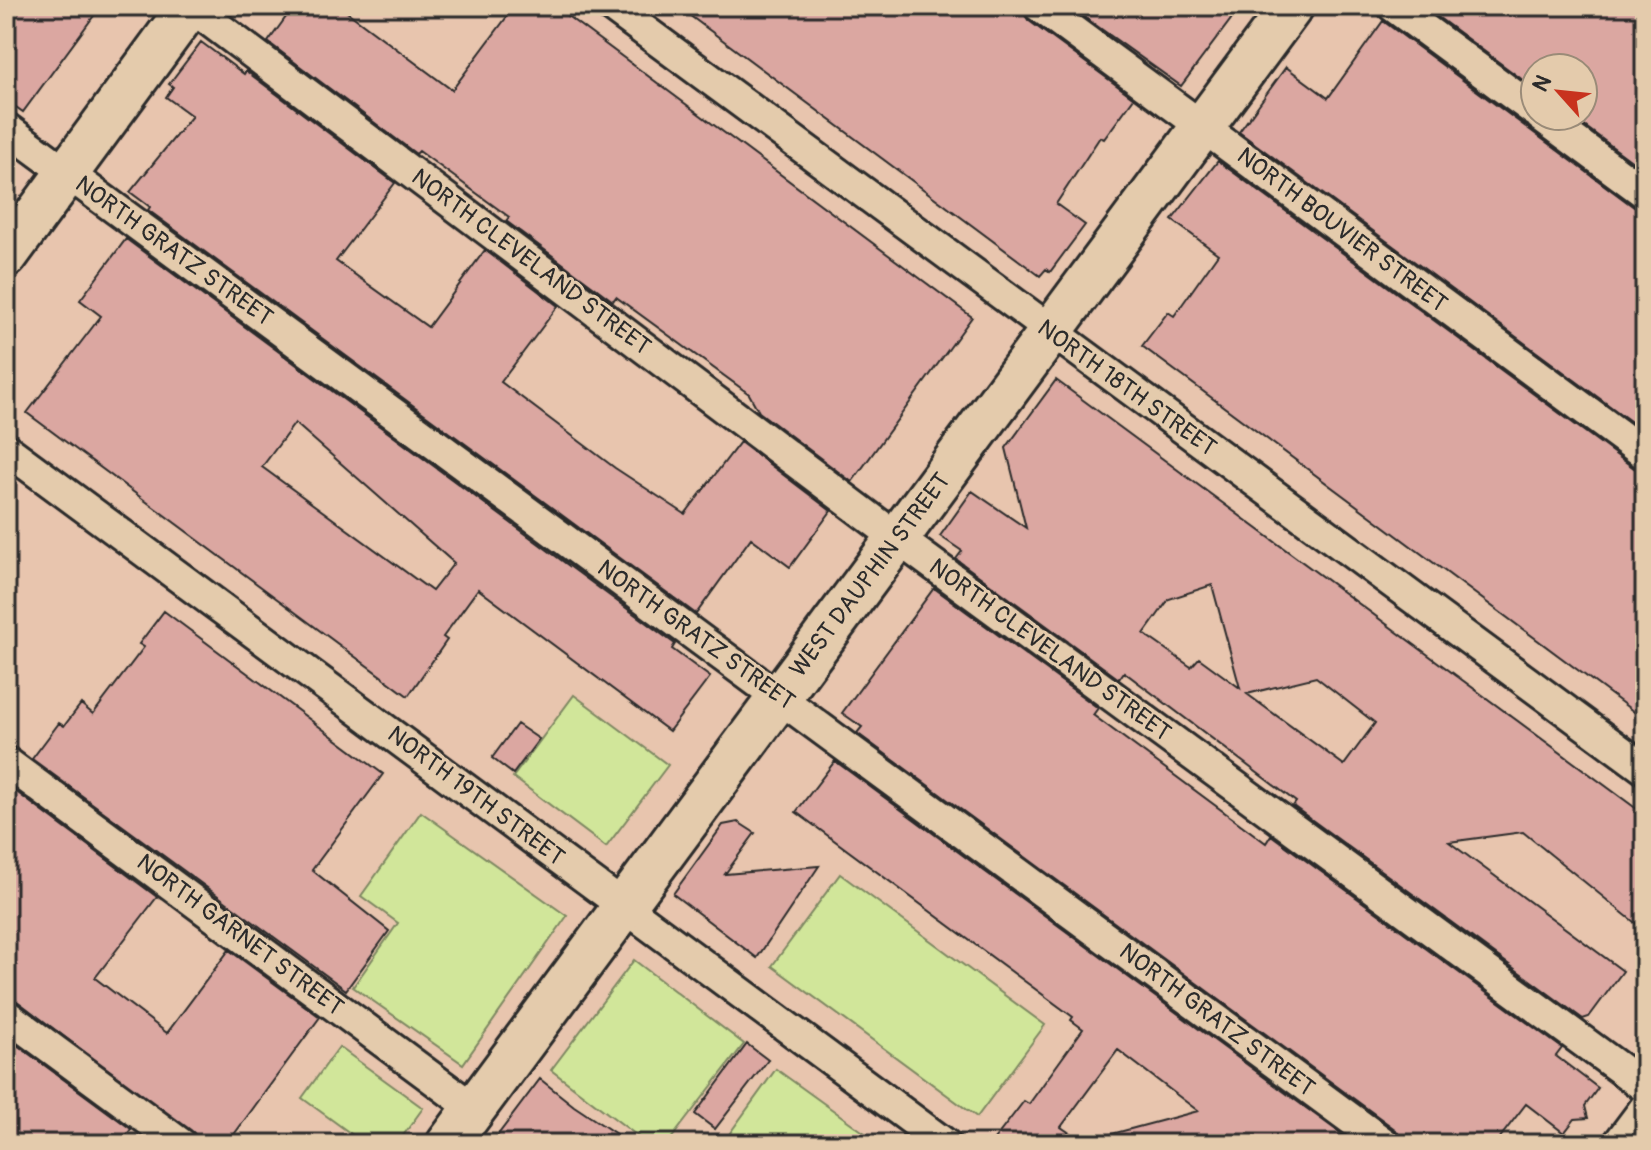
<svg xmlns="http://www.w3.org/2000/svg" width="1651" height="1150" font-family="Pangolin,sans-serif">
<rect width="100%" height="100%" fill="#e8c5ae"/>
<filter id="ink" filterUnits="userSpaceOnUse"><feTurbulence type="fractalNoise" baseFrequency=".0125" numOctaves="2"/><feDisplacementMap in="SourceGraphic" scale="16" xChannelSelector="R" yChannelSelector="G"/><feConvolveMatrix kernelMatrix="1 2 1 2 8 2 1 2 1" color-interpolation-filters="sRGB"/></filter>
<g filter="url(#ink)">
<path fill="#d1e69a" stroke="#7e8862" stroke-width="2" d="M 574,695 L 668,765 L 606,847 L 513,777 Z
M 421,812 L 567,916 L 463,1064 L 353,987 L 398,923 L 361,896 Z
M 840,874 L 1045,1025 L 977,1117 L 772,966 Z
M 634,960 L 744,1044 L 667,1144 L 648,1144 L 551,1070 Z
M 339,1047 L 423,1108 L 397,1144 L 365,1144 L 302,1098 Z
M 776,1069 L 880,1144 L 722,1144 Z"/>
<path fill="#dba7a1" stroke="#2b2b2b" stroke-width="2" fill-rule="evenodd" d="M 22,6 L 101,6 L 23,112 L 6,100 L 6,28 Z
M 294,6 L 339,6 L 452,90 L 515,6 L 554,6 L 972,317 L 852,482 L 759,412 L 749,394 L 616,297 L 613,301 L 506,221 L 509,217 L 419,151 L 416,154 L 268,42 Z
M 677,6 L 1021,6 L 1028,20 L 1134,98 L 1104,139 L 1100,137 L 1056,204 L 1085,225 L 1050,272 L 1046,269 L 1040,276 Z
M 1069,6 L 1241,6 L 1181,86 Z
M 1423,6 L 1645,6 L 1645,171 L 1571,116 L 1583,116 L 1583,68 L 1535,68 L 1535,89 Z
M 1383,21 L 1634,207 L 1645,211 L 1645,432 L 1239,132 L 1286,67 L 1328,98 Z
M 201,42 L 244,74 L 246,71 L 395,183 L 336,261 L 428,327 L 485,250 L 558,306 L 501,382 L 615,468 L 685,514 L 740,442 L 831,511 L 790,567 L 751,538 L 696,614 L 148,210 L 150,207 L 130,192 L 192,116 L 166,97 L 173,87 L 169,84 Z
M 1218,161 L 1634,468 L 1645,472 L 1645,720 L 1142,346 L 1168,312 L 1174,316 L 1218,254 L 1172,220 Z
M 126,239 L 675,644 L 672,649 L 710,677 L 669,731 L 478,589 L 443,637 L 447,640 L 408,696 L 27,413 L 101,316 L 80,300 ZM 295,423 L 454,563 L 432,591 L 262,467 Z
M 1056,380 L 1645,815 L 1645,931 L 1523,832 L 1449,842 L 1623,971 L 1589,1017 L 1583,1019 L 1293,806 L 1296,802 L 1124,672 L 1119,679 L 956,559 L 962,551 L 940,536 L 972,491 L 1026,528 L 1006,448 ZM 1212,585 L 1240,688 L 1199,658 L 1191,667 L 1144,634 L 1169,599 ZM 1316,677 L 1375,723 L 1344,765 L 1247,694 Z
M 934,588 L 1098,708 L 1093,715 L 1266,843 L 1271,835 L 1562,1048 L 1556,1056 L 1598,1088 L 1585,1106 L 1588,1118 L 1575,1119 L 1564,1133 L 1526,1104 L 1495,1144 L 1403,1144 L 1396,1130 L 857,733 L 862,727 L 842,713 Z
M 164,611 L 383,774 L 312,870 L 389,931 L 346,990 L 32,759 L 59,723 L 64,726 L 81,704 L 93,714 L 144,647 L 139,644 Z
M 517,724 L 539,739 L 513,774 L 492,758 Z
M 835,761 L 1355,1144 L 1109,1144 L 1108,1135 L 1198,1111 L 1118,1050 L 1061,1127 L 1086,1144 L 991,1144 L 1024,1101 L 1029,1104 L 1083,1029 L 1071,1020 L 1073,1017 L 796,812 Z
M 11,788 L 157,897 L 95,978 L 167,1033 L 229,950 L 320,1017 L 227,1144 L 212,1144 L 203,1136 L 201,1140 L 17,1001 L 6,997 L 6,794 Z
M 738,822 L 755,833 L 725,874 L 819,866 L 757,958 L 673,894 L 723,825 Z
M 6,1037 L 131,1129 L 120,1144 L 6,1144 Z
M 747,1044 L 768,1060 L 715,1129 L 695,1114 Z
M 540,1079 L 574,1106 L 631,1144 L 491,1144 Z"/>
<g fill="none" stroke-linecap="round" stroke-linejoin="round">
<defs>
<path id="street" d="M 190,6 L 897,538 L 1645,1087
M 611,6 L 1645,769
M 1039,6 L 1645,454
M 1393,6 L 1535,111
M 1541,116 L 1645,193
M 6,128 L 1385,1144
M 6,449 L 945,1144
M 6,762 L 474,1109
M 6,1015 L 181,1144
M 1618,1144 L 1645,1108"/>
<path id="secondary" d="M 6,256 L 190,6
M 448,1144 L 1292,6"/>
</defs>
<use href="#street" stroke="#2b2b2b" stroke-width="36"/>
<use href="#secondary" stroke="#2b2b2b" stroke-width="48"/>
<use href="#street" stroke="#e4cbac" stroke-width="30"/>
<use href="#secondary" stroke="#e4cbac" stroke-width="42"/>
</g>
</g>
<g text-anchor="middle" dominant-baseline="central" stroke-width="6" stroke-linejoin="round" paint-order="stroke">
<g font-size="24" fill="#2b2b2b" stroke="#e4cbac">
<text transform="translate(1342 230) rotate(37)">NORTH BOUVIER STREET</text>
<text transform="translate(174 251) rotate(36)">NORTH GRATZ STREET</text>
<text transform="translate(531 262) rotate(37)">NORTH CLEVELAND STREET</text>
<text transform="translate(1127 388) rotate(36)">NORTH 18TH STREET</text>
<text transform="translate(870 575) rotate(-53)">WEST DAUPHIN STREET</text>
<text transform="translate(696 635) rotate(36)">NORTH GRATZ STREET</text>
<text transform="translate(1050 650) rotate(36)">NORTH CLEVELAND STREET</text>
<text transform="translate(476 796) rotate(37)">NORTH 19TH STREET</text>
<text transform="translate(240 935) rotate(37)">NORTH GARNET STREET</text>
<text transform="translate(1217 1020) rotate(37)">NORTH GRATZ STREET</text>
</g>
</g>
<rect width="1651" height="1150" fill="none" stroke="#e4cbac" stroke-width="32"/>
<rect x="16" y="16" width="1619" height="1118" fill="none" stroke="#2b2b2b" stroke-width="3" filter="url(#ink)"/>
<g transform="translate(1559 92) rotate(297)"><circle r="38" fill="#e4cbac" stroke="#9a8b78" stroke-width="2"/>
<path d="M0-6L14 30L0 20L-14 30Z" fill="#c8321e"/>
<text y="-12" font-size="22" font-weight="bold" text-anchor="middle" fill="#2b2b2b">N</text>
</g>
</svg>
